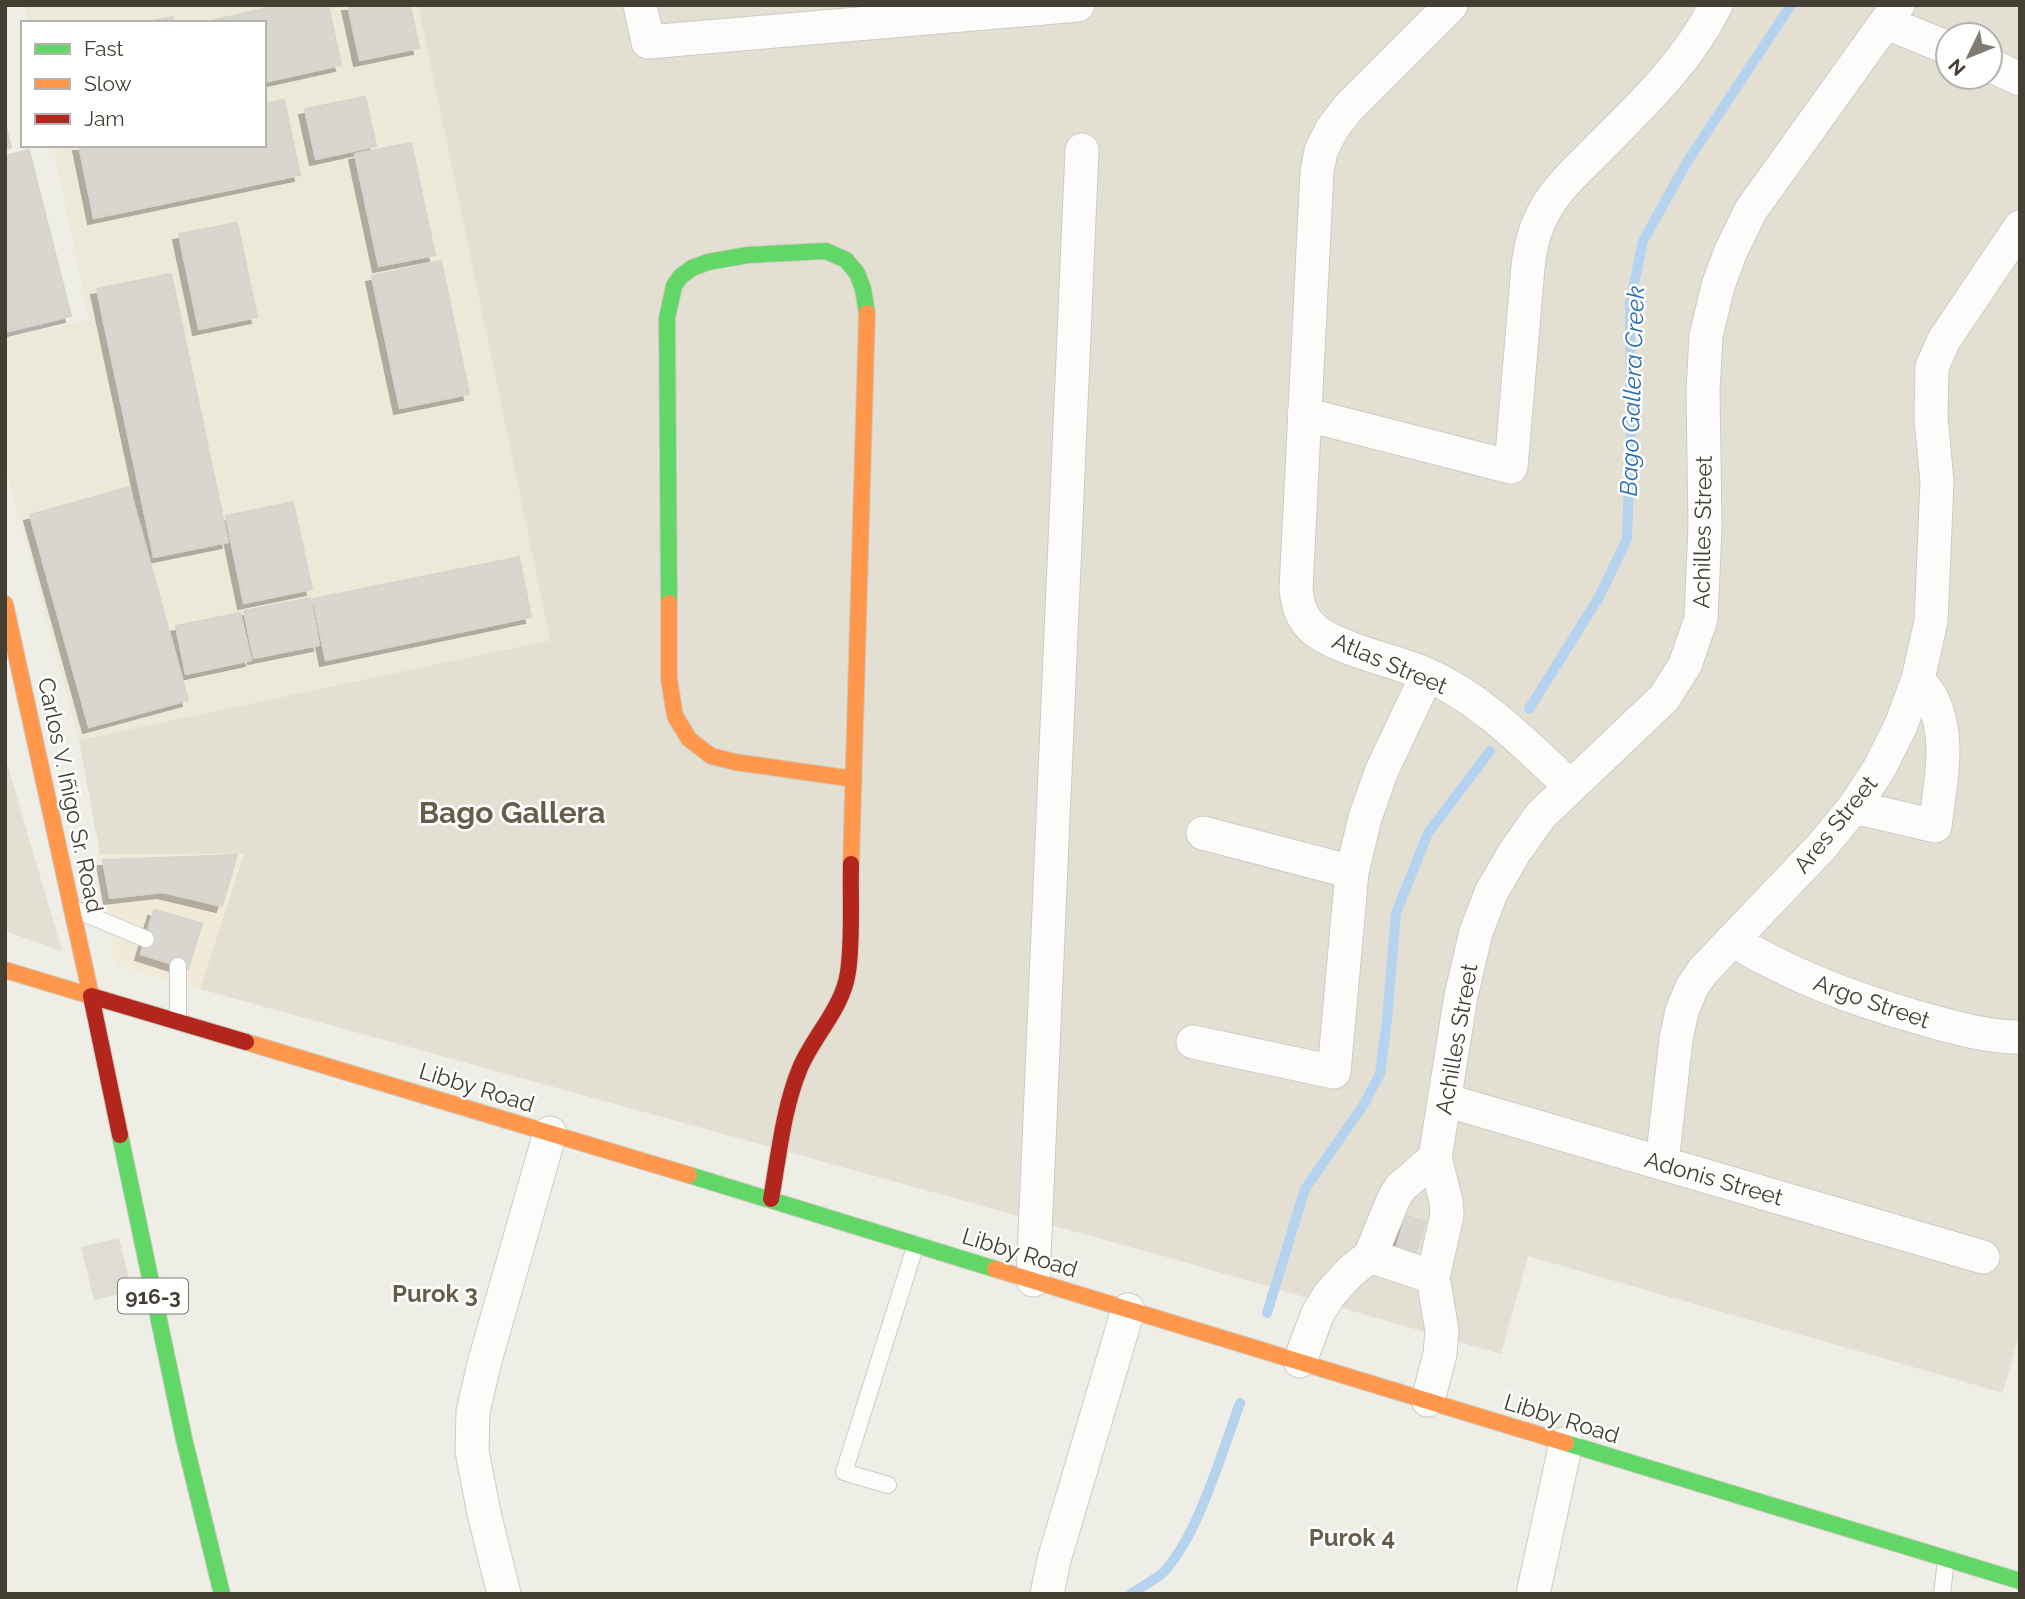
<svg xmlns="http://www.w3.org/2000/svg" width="2025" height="1599" font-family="Raleway,sans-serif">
<defs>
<filter id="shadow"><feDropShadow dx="-6" dy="6" stdDeviation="0" flood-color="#0004"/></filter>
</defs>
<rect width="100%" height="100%" fill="#eeede6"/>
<path fill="#e3e0d3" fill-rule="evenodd" d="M 418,5 L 2020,5 L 2020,1331 L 2003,1393 L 1528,1256 L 1501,1354 L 1163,1256 L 200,989 L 243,854 L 100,854 L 79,740 L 550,640 ZM 1948,35 L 1990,35 L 1990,77 L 1948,77 Z
M 5,756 L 62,951 L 5,931 Z"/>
<path fill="#f2ead8" d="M 100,854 L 244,854 L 200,989 L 115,965 Z"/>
<path fill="#dedcd4" d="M 119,1238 L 132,1291 L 94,1300 L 81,1247 Z"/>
<path fill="#ede9d8" d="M 25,5 L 418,5 L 550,640 L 79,740 L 5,464 L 5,338 L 89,319 L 53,145 L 264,145 L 264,23 L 28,23 Z"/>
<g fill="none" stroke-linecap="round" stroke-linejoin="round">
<path stroke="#b5d2ee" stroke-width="10" d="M 1529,709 L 1599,597 L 1627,539 L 1631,427 L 1630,303 L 1643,241 L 1687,162 L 1791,5
M 1267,1313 L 1305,1189 L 1364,1104 L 1380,1074 L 1387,1020 L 1396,913 L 1428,833 L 1490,751
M 1131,1594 C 1140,1588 1150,1582 1159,1576 C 1195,1546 1223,1449 1240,1403"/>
</g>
<path fill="#d8d6cf" stroke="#d6d4cc" stroke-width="2" filter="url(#shadow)" d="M 279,5 L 328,5 L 341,65 L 264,82 L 264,23 L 203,23 Z
M 348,5 L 410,5 L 419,48 L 360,60 Z
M 173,17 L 174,23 L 141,23 Z
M 365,97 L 376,146 L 316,159 L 305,109 Z
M 284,100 L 300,175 L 94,218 L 79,145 L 264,145 L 264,104 Z
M 5,124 L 11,147 L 5,149 Z
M 411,143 L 435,255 L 379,266 L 355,154 Z
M 29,150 L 71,316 L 5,332 L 5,156 Z
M 237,223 L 257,317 L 199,329 L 179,234 Z
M 441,261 L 469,394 L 400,408 L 372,276 Z
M 171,274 L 228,542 L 154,557 L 97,289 Z
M 129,487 L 188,700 L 89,727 L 30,515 Z
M 293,502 L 312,589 L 244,603 L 226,516 Z
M 519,557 L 531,617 L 326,660 L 313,599 Z
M 310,598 L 319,645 L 254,658 L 244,611 Z
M 240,613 L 251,660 L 186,674 L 176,626 Z
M 237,855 L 222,906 L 163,892 L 110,898 L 103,860 Z
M 154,910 L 202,923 L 188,969 L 141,954 Z
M 1406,1216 L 1425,1222 L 1415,1254 L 1396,1248 Z"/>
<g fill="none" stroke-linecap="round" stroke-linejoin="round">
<defs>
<path id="lane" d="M 74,909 L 146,939
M 178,966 L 178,1022
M 888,1485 L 844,1472 L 916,1244
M 1942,1594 L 1946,1560"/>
<path id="street" d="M 640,5 L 648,42 L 1078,5
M 1451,5 L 1348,108 L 1332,129 L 1321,151 L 1317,172 L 1296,589 C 1298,607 1302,620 1316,631 C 1341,650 1396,661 1426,674 C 1482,699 1526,745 1570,786
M 1887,23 L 1948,48
M 1990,65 L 2020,79
M 1304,414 L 1511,467 L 1528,267 C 1530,249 1533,232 1542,216 C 1555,188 1580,168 1601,146 C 1644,103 1689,60 1716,5
M 1854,807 L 1935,826 C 1940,785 1952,736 1931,697 C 1928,691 1922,685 1918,679
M 1203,833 L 1352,872
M 1732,940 C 1792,976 1853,999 1920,1018 C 1952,1027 1986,1037 2020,1037
M 1193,1042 L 1334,1072 L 1352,872 L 1365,818 L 1382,770 L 1427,675
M 1445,1100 L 1983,1257
M 1662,1163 L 1676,1039 L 1682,1011 L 1692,987 L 1703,971 L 1822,846 L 1854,807 L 1879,769 L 1901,725 L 1918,679 L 1931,621 L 1937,482 L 1931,418 L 1932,367 L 1944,340 L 2020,227
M 1370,1256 L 1433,1277
M 1033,1280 L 1082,150
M 1300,1361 L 1318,1313 L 1330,1294 L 1350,1272 L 1370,1256 L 1394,1198 L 1401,1187 L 1435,1158
M 1428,1400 L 1440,1354 L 1442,1331 L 1433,1277 L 1447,1215 L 1446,1201 L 1435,1158 L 1461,996 L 1476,932 L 1491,893 L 1514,853 L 1541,815 L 1664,698 L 1685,665 L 1701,619 L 1705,526 L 1703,391 L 1706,336 L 1718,286 L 1730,253 L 1751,210 L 1898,5
M 504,1594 L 484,1513 L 472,1451 L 473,1412 L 484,1364 L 550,1133
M 1047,1594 L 1054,1560 L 1128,1310
M 1533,1594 L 1566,1443"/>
<path id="fast" d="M 669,603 L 667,318 L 674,286 L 680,277 L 692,268 L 708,262 L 748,255 L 826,251 L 846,260 L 857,273 L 863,289 L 867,313
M 120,1135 L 184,1439 L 222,1594
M 689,1175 L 995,1269
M 1566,1443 L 2020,1581"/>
<path id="slow" d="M 669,603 L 669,679 L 675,716 L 689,739 L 711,756 L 735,762 L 854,779
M 5,604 L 91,996 L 5,970
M 851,864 L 867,313
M 246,1042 L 689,1175
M 995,1269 L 1566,1443"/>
<path id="jam" d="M 120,1135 L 91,996 L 246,1042
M 771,1199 C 779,1155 783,1109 800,1068 C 814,1035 843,1008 848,972 C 853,938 850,899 851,864"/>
</defs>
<use href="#lane" stroke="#cccbc4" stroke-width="18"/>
<use href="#street" stroke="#cccbc4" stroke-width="35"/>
<use href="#fast" stroke="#cecbbd" stroke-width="18"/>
<use href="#slow" stroke="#cecbbd" stroke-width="18"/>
<use href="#jam" stroke="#cecbbd" stroke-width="18"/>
<use href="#lane" stroke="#fcfcfb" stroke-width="16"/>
<use href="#street" stroke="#fcfcfb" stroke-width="33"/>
<use href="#fast" stroke="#63d668" stroke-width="16"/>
<use href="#slow" stroke="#ff974d" stroke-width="16"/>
<use href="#jam" stroke="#b3261e" stroke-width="16"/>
</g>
<g text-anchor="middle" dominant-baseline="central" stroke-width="5" stroke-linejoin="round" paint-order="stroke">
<rect fill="#fff" stroke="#7c7970" stroke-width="2" x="118" y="1278.5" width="70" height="35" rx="5"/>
<g font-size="21" font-weight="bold" fill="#443f33">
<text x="153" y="1296">916-3</text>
</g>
<g font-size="23" fill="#443f33" stroke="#fff">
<text transform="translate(1702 532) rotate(-89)">Achilles Street</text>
<text transform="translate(1390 663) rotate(23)">Atlas Street</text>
<text transform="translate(71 795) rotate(78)">Carlos V. Iñigo Sr. Road</text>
<text transform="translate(1835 824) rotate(-51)">Ares Street</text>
<text transform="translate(1872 1001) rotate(19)">Argo Street</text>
<text transform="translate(1456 1039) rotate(-80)">Achilles Street</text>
<text transform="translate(477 1087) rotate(17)">Libby Road</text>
<text transform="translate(1714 1178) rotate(16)">Adonis Street</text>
<text transform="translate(1020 1252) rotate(17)">Libby Road</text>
<text transform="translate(1562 1418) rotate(17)">Libby Road</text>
</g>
<g font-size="24" font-style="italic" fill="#2a6cb2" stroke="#fff">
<text transform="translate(1632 391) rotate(-88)">Bago Gallera Creek</text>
</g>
<g font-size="24" font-weight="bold" fill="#675e4a" stroke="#fff">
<text x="435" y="1293">Purok 3</text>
<text x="1352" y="1537">Purok 4</text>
</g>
<g font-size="30" font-weight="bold" fill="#675e4a" stroke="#fff">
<text x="512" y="812">Bago Gallera</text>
</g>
</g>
<rect width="2025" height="1599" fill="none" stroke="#443f33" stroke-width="14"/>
<rect x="21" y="21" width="245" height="126" fill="#ffffff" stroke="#b4b2ad" stroke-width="2"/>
<rect x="35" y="44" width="35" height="10" fill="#63d668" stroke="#b4b2ad" stroke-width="2"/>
<text x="84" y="56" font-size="21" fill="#443f33">Fast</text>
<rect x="35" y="79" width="35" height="10" fill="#ff974d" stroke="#b4b2ad" stroke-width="2"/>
<text x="84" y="91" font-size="21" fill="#443f33">Slow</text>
<rect x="35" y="114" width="35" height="10" fill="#b3261e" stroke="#b4b2ad" stroke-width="2"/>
<text x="84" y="126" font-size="21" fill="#443f33">Jam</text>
<g transform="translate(1969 56) rotate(227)"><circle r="33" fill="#ffffff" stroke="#b4b2ad" stroke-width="2"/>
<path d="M0-5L12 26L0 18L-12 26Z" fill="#807c72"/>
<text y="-10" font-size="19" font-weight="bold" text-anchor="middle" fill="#443f33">N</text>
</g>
</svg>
